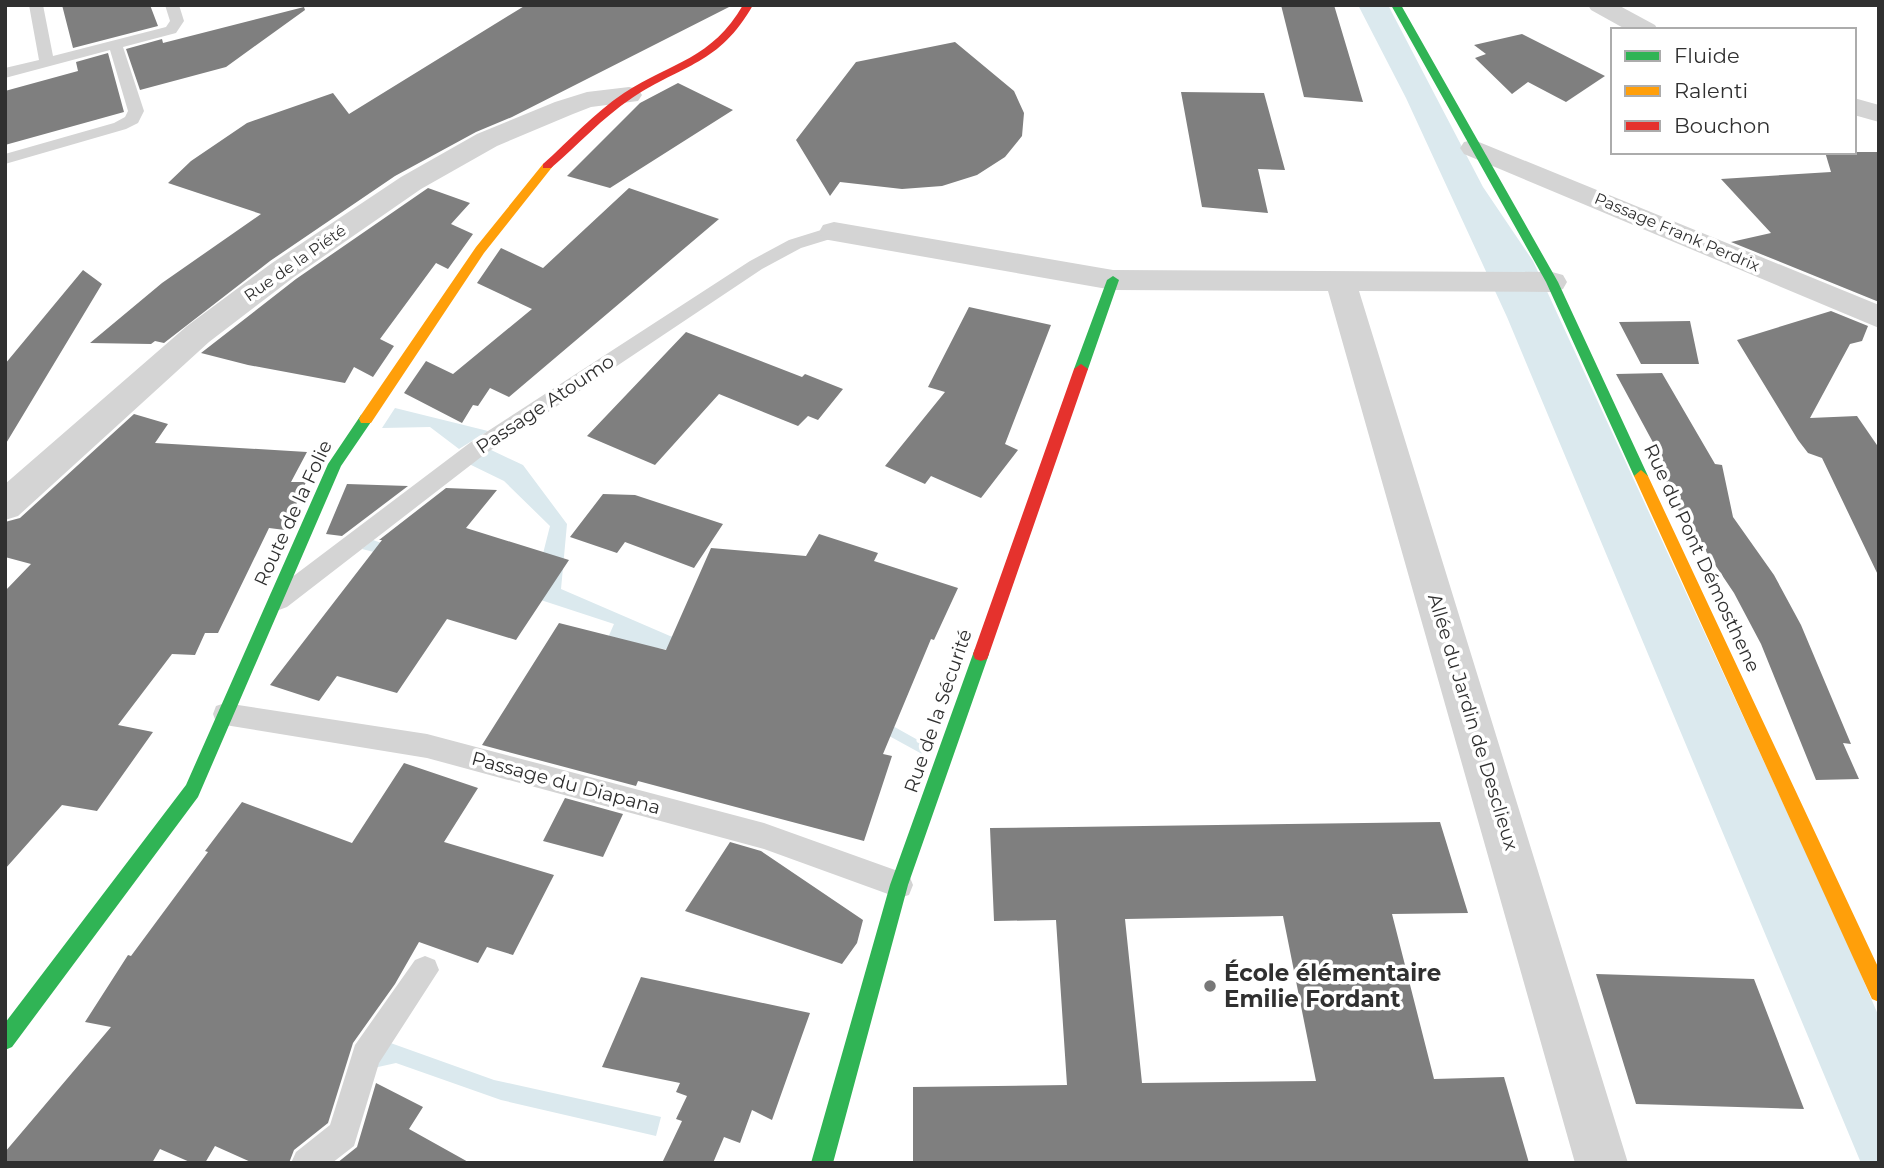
<svg xmlns="http://www.w3.org/2000/svg" width="1884" height="1168" font-family="Montserrat,sans-serif">
<rect width="100%" height="100%" fill="#fff"/>
<path fill="#dbe9ee" d="M 1358,5 L 1388,5 L 1483,187 L 1533,261 L 1848,944 L 1879,1017 L 1879,1163 L 1861,1163 L 1507,317 L 1406,98 Z
M 395,408 L 488,431 L 459,449 L 430,427 L 382,428 Z
M 489,449 L 523,465 L 567,524 L 561,589 L 670,636 L 800,674 L 925,744 L 922,754 L 809,692 L 676,651 L 607,640 L 614,624 L 464,575 L 362,549 L 373,540 L 464,572 L 534,589 L 550,526 L 504,481 L 467,463 Z
M 385,1041 L 494,1080 L 661,1117 L 656,1136 L 501,1100 L 396,1063 L 369,1069 Z"/>
<path fill="#7f7f7f" fill-rule="evenodd" d="M 62,5 L 150,5 L 158,26 L 73,48 Z
M 526,5 L 733,5 L 512,117 L 476,132 L 395,176 L 270,261 L 164,343 L 155,341 L 151,344 L 90,343 L 162,283 L 261,214 L 168,183 L 191,161 L 247,123 L 333,93 L 349,114 Z
M 1281,5 L 1334,5 L 1363,102 L 1304,97 Z
M 304,7 L 305,10 L 226,67 L 140,90 L 126,49 L 162,39 L 163,43 Z
M 1522,34 L 1605,76 L 1566,102 L 1528,82 L 1512,94 L 1475,58 L 1486,54 L 1474,45 Z
M 955,42 L 1014,91 L 1024,113 L 1022,136 L 1005,157 L 977,175 L 942,186 L 902,189 L 840,182 L 830,196 L 796,140 L 856,62 Z
M 108,53 L 124,112 L 5,145 L 5,91 L 78,71 L 76,62 Z
M 678,83 L 733,110 L 610,188 L 567,176 L 640,103 Z
M 1181,92 L 1264,93 L 1285,170 L 1258,169 L 1268,213 L 1202,207 Z
M 1825,152 L 1879,152 L 1879,302 L 1731,242 L 1771,233 L 1721,179 L 1831,172 Z
M 428,188 L 470,203 L 451,224 L 473,234 L 448,269 L 436,263 L 380,339 L 394,346 L 373,377 L 354,367 L 345,383 L 248,365 L 201,353 L 296,279 Z
M 629,188 L 719,219 L 509,397 L 490,388 L 478,406 L 473,405 L 462,423 L 404,393 L 426,361 L 453,374 L 532,309 L 477,283 L 501,248 L 543,268 Z
M 83,270 L 102,284 L 5,445 L 5,364 Z
M 969,307 L 1051,325 L 1005,444 L 1018,450 L 981,498 L 931,476 L 925,484 L 885,466 L 945,392 L 928,387 Z
M 1831,311 L 1868,326 L 1862,341 L 1850,344 L 1810,418 L 1857,416 L 1879,448 L 1879,577 L 1822,458 L 1808,453 L 1798,440 L 1737,340 Z
M 1690,321 L 1699,364 L 1641,364 L 1619,322 Z
M 686,332 L 802,377 L 805,374 L 843,389 L 818,420 L 808,416 L 798,426 L 719,394 L 655,465 L 587,436 Z
M 1662,373 L 1715,464 L 1722,465 L 1733,517 L 1774,575 L 1801,625 L 1851,744 L 1843,743 L 1859,779 L 1816,780 L 1761,644 L 1734,593 L 1679,511 L 1661,474 L 1656,448 L 1616,374 Z
M 134,414 L 168,424 L 155,443 L 307,452 L 291,482 L 306,482 L 285,530 L 269,528 L 218,633 L 205,633 L 195,655 L 172,654 L 118,725 L 153,732 L 97,811 L 62,805 L 5,869 L 5,591 L 31,564 L 5,557 L 5,522 L 20,518 Z
M 347,484 L 408,486 L 342,536 L 326,534 Z
M 446,488 L 497,490 L 466,528 L 569,560 L 516,640 L 447,619 L 397,693 L 337,676 L 319,701 L 270,685 L 382,540 L 379,540 Z
M 603,494 L 635,495 L 723,524 L 694,568 L 625,542 L 617,553 L 570,537 Z
M 819,534 L 878,553 L 874,561 L 958,588 L 934,640 L 931,639 L 883,754 L 892,756 L 864,841 L 638,781 L 636,786 L 482,745 L 559,623 L 666,650 L 711,548 L 806,556 Z
M 404,763 L 478,788 L 444,842 L 554,875 L 513,955 L 487,947 L 478,963 L 419,942 L 395,984 L 353,1043 L 328,1123 L 294,1150 L 289,1163 L 253,1163 L 215,1146 L 205,1163 L 192,1163 L 160,1149 L 152,1163 L 5,1163 L 5,1152 L 111,1027 L 85,1022 L 128,955 L 131,956 L 208,852 L 205,851 L 242,802 L 352,843 Z
M 565,798 L 623,814 L 603,857 L 543,841 Z
M 1440,822 L 1468,913 L 1392,914 L 1434,1079 L 1504,1077 L 1529,1163 L 913,1163 L 913,1087 L 1067,1085 L 1056,920 L 994,921 L 990,828 ZM 1283,916 L 1316,1081 L 1142,1083 L 1125,919 Z
M 730,842 L 761,851 L 863,920 L 857,943 L 842,964 L 685,911 Z
M 1596,974 L 1754,979 L 1804,1109 L 1636,1104 Z
M 641,977 L 810,1013 L 772,1120 L 752,1110 L 740,1143 L 724,1137 L 713,1163 L 662,1163 L 682,1121 L 676,1119 L 687,1096 L 676,1092 L 680,1083 L 602,1067 Z
M 376,1083 L 423,1107 L 409,1129 L 470,1163 L 337,1163 L 357,1147 Z"/>
<g fill="none" stroke-linecap="round" stroke-linejoin="round">
<path fill="#d4d4d4" fill-rule="evenodd" d="M 29,5 L 43,5 L 53,56 L 166,27 L 170,21 L 165,5 L 179,5 L 184,21 L 176,33 L 123,47 L 144,111 L 138,123 L 126,129 L 5,164 L 5,154 L 114,123 L 125,117 L 128,111 L 110,50 L 5,78 L 5,68 L 39,60 Z
M 834,226 L 843,232 L 840,236 L 801,248 L 762,269 L 485,454 L 287,607 L 279,610 L 271,607 L 268,600 L 271,593 L 471,442 L 750,261 L 789,240 Z
M 225,703 L 427,734 L 764,823 L 909,875 L 913,885 L 909,895 L 899,898 L 764,849 L 427,758 L 225,725 L 216,722 L 213,714 L 216,706 Z
M 425,956 L 435,960 L 439,970 L 379,1063 L 354,1146 L 332,1163 L 291,1163 L 296,1152 L 330,1125 L 355,1045 L 415,960 Z"/>
<path fill="#d4d4d4" fill-rule="evenodd" d="M 1588,5 L 1618,5 L 1655,25 L 1658,30 L 1627,30 L 1591,10 Z
M 629,87 L 638,89 L 642,95 L 638,101 L 591,107 L 573,114 L 497,146 L 421,189 L 294,277 L 209,342 L 18,516 L 5,520 L 5,484 L 187,326 L 272,263 L 401,177 L 477,134 L 555,102 L 587,92 Z
M 1854,98 L 1879,105 L 1879,122 L 1854,115 Z
M 1474,140 L 1879,305 L 1879,328 L 1464,154 L 1460,148 L 1464,142 Z
M 834,222 L 1113,270 L 1552,272 L 1563,275 L 1567,282 L 1563,289 L 1552,292 L 1359,291 L 1628,1163 L 1575,1163 L 1328,291 L 1113,290 L 823,239 L 819,232 L 823,225 Z"/>
<path fill="#30b455" fill-rule="evenodd" d="M 1391,5 L 1401,5 L 1558,282 L 1648,476 L 1646,480 L 1641,482 L 1634,476 L 1546,282 Z
M 1113,276 L 1119,280 L 1088,369 L 1086,372 L 1076,372 L 1074,369 L 1107,280 Z
M 366,414 L 373,419 L 341,466 L 198,797 L 12,1047 L 5,1050 L 5,1023 L 186,785 L 328,464 L 361,415 Z
M 981,647 L 987,649 L 989,654 L 908,885 L 833,1163 L 811,1163 L 890,885 L 973,654 L 975,649 Z"/>
<path fill="#ff9f0a" fill-rule="evenodd" d="M 547,163 L 553,166 L 484,253 L 371,423 L 361,423 L 359,419 L 361,415 L 476,247 L 543,164 Z
M 1641,470 L 1648,476 L 1879,969 L 1879,1002 L 1872,999 L 1634,476 Z"/>
<path fill="#e5322d" fill-rule="evenodd" d="M 743,5 L 753,5 C 719,65 683,64 632,98 C 602,118 578,145 551,168 L 543,168 L 543,164 C 570,140 594,113 624,93 C 672,62 712,59 743,5 Z
M 1081,364 L 1088,369 L 989,654 L 987,659 L 981,661 L 975,659 L 973,654 L 1074,369 Z"/>
</g>
<circle fill="#787878" stroke="#fff" stroke-width="2.5" cx="1210" cy="986" r="7"/>
<g text-anchor="middle" dominant-baseline="central" stroke-width="7" stroke-linejoin="round" paint-order="stroke">
<g font-size="16" fill="#303030" stroke="#fff">
<text transform="translate(1677 232) rotate(23)">Passage Frank Perdrix</text>
<text transform="translate(295 263) rotate(-35)">Rue de la Piété</text>
</g>
<g font-size="19" fill="#303030" stroke="#fff">
<text transform="translate(545 404) rotate(-34)">Passage Atoumo</text>
<text transform="translate(293 513) rotate(-65)">Route de la Folie</text>
<text transform="translate(1702 558) rotate(65)">Rue du Pont Démosthene</text>
<text transform="translate(938 711) rotate(-71)">Rue de la Sécurité</text>
<text transform="translate(1473 722) rotate(73)">Allée du Jardin de Desclieux</text>
<text transform="translate(566 783) rotate(15)">Passage du Diapana</text>
</g>
<g font-size="23" font-weight="bold" fill="#303030" stroke="#fff" text-anchor="start">
<text x="1224" y="973">École élémentaire<tspan x="1224" dy="26">Emilie Fordant</tspan></text>
</g>
</g>
<rect width="1884" height="1168" fill="none" stroke="#303030" stroke-width="14"/>
<rect x="1611" y="28" width="245" height="126" fill="#ffffff" stroke="#acacac" stroke-width="2"/>
<rect x="1625" y="51" width="35" height="10" fill="#30b455" stroke="#acacac" stroke-width="2"/>
<text x="1674" y="63" font-size="21" fill="#303030">Fluide</text>
<rect x="1625" y="86" width="35" height="10" fill="#ff9f0a" stroke="#acacac" stroke-width="2"/>
<text x="1674" y="98" font-size="21" fill="#303030">Ralenti</text>
<rect x="1625" y="121" width="35" height="10" fill="#e5322d" stroke="#acacac" stroke-width="2"/>
<text x="1674" y="133" font-size="21" fill="#303030">Bouchon</text>
</svg>
